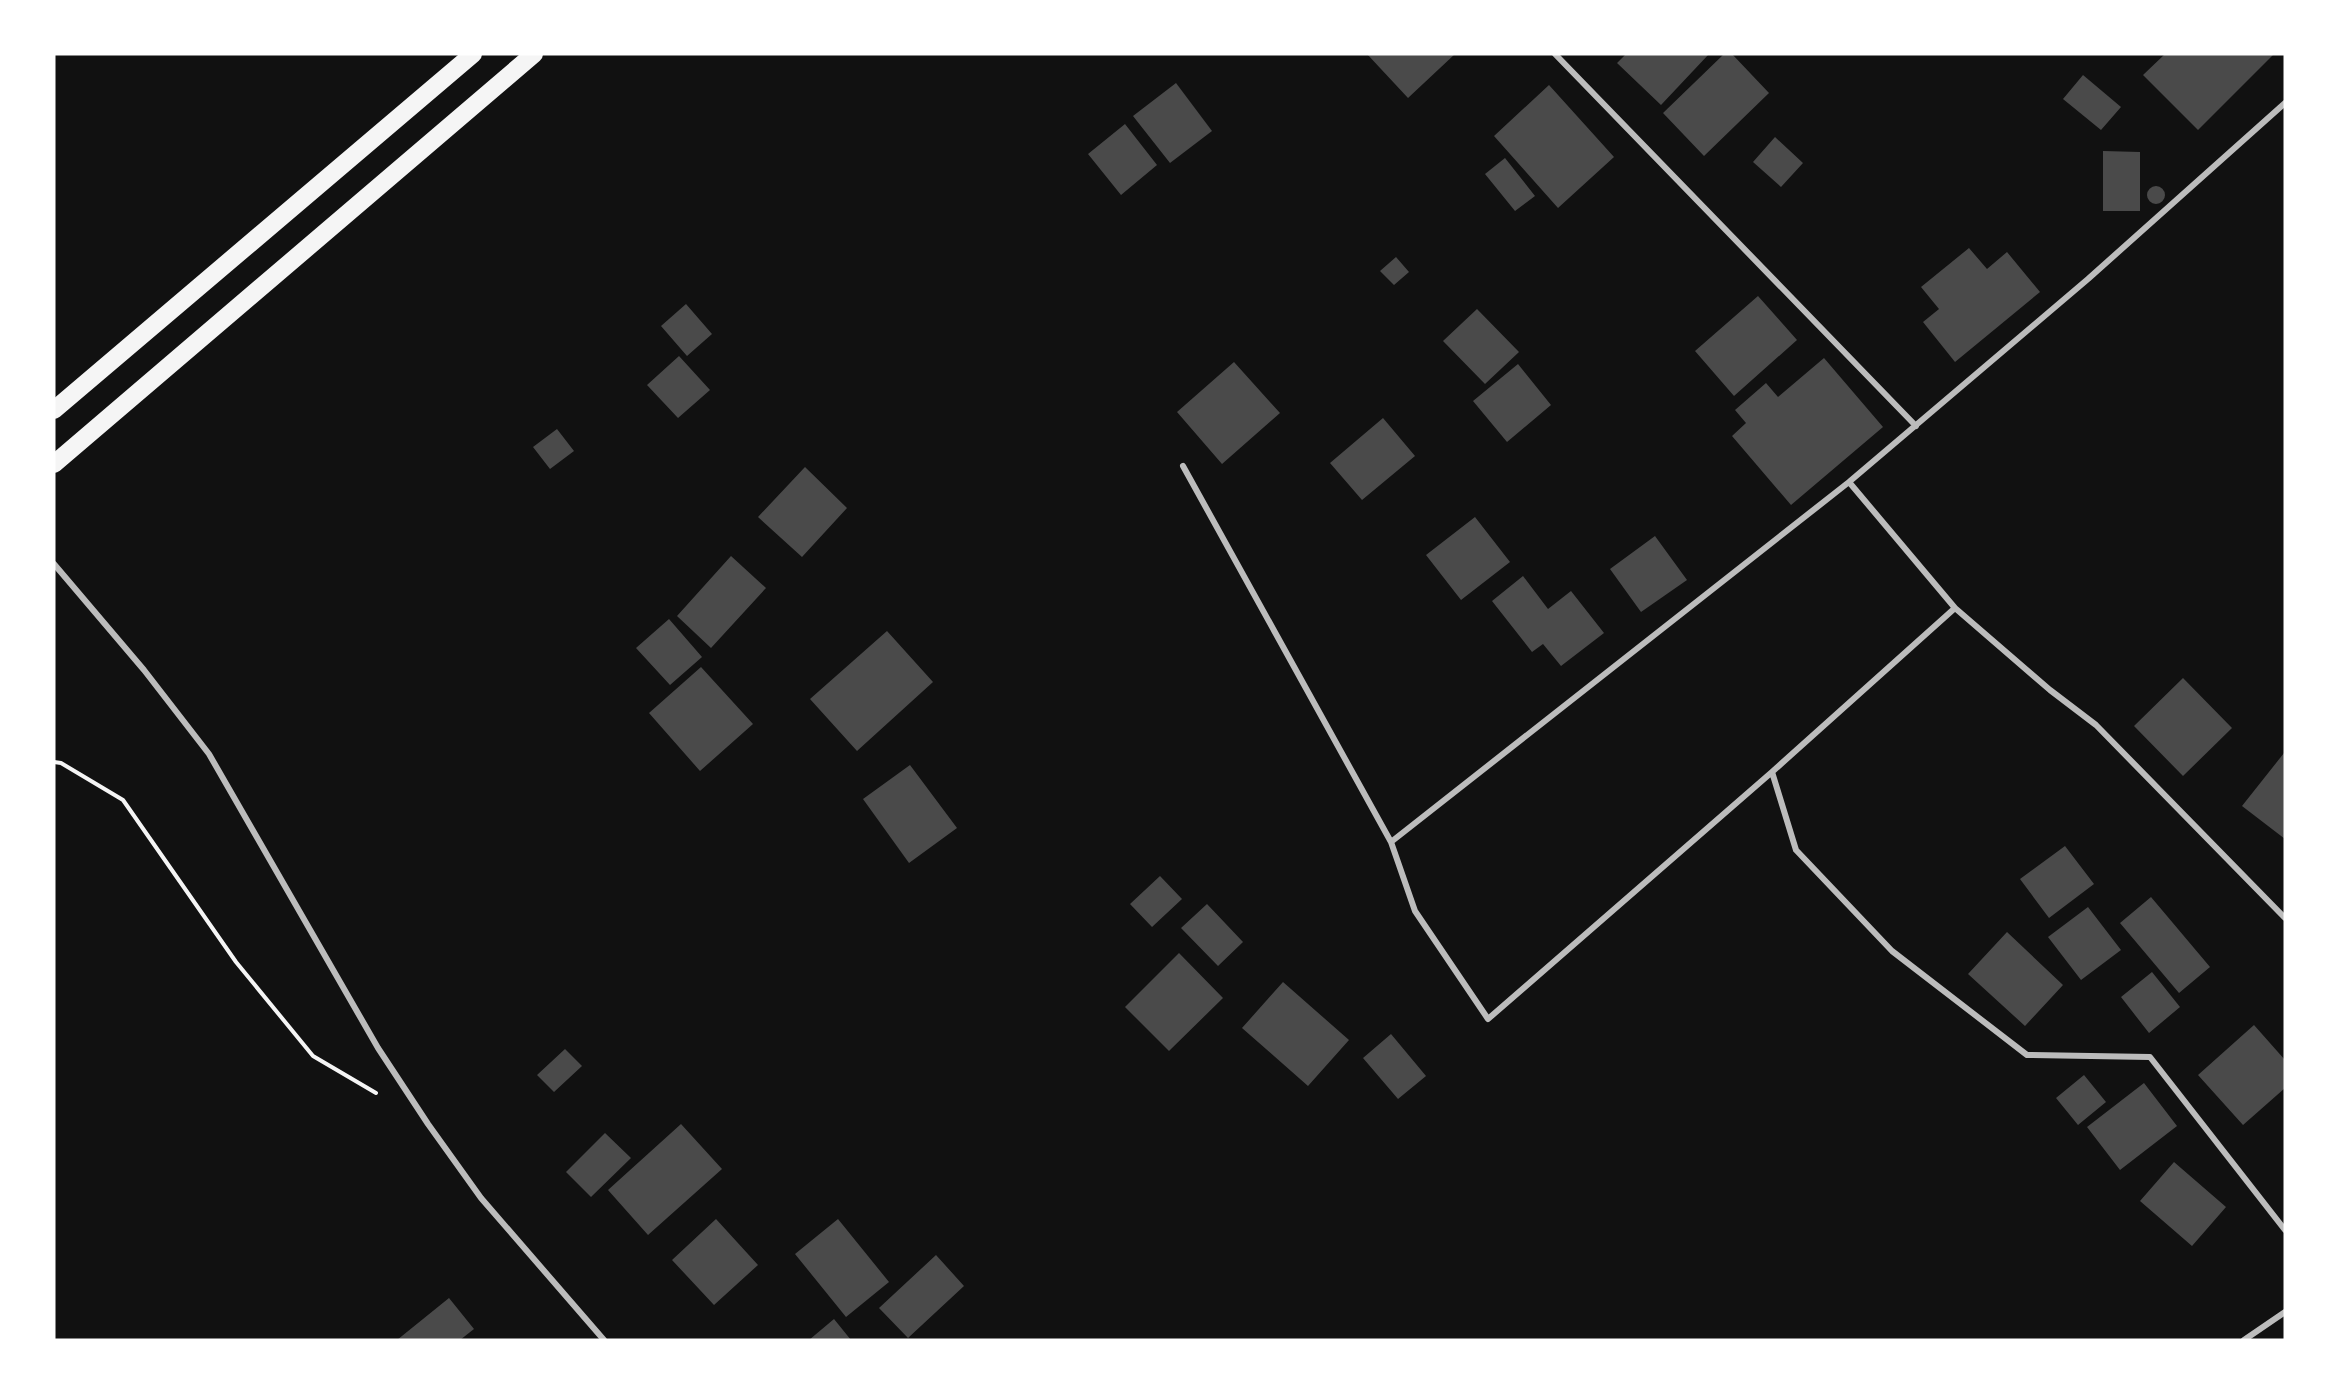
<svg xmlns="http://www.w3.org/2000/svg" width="2339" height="1394" font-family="Manrope,sans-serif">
<rect width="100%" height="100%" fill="#111"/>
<path fill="#4a4a4a" d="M 1367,54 L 1455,54 L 1408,98 Z
M 1626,54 L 1709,54 L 1661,105 L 1617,63 Z
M 1724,54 L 1732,54 L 1769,93 L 1704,156 L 1663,113 Z
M 2165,54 L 2274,54 L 2198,130 L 2143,75 Z
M 2083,75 L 2121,107 L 2101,130 L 2063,99 Z
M 1176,83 L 1212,131 L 1170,163 L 1133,116 Z
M 1549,85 L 1614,157 L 1558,208 L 1494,136 Z
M 1125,124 L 1157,165 L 1121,195 L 1088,154 Z
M 1775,137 L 1803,163 L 1781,187 L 1753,162 Z
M 2103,151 L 2140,152 L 2140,211 L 2103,211 Z
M 1505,158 L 1535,196 L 1515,211 L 1485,174 Z
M2147 195a9 9 0 1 1 18 0a9 9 0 1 1-18 0Z
M 1969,248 L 1987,269 L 2007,252 L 2040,292 L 1955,362 L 1923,322 L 1939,309 L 1921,287 Z
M 1396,257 L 1409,272 L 1394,285 L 1380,271 Z
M 1758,296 L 1797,340 L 1734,396 L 1695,351 Z
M 686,304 L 712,334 L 687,356 L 661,326 Z
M 1477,309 L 1519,352 L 1485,384 L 1443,341 Z
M 679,356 L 710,390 L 678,418 L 647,385 Z
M 1824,358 L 1883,427 L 1791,505 L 1732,436 L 1746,423 L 1735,410 L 1766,383 L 1778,397 Z
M 1234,362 L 1280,413 L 1222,464 L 1177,412 Z
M 1518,364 L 1551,405 L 1507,442 L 1473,401 Z
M 1383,418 L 1415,456 L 1362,500 L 1330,463 Z
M 557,429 L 574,451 L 550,469 L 533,447 Z
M 805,467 L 847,508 L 802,557 L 758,517 Z
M 1475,517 L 1510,562 L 1461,600 L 1426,555 Z
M 1655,536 L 1687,580 L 1641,612 L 1610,569 Z
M 731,556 L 766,588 L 711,648 L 677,616 Z
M 1523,576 L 1548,609 L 1571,591 L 1604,633 L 1561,666 L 1543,644 L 1532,652 L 1492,601 Z
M 669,619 L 702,657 L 670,685 L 636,648 Z
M 887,631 L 933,682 L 857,751 L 810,699 Z
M 701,667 L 753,724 L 700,771 L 649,713 Z
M 2183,678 L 2232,728 L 2183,776 L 2134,726 Z
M 2284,753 L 2285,754 L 2285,839 L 2242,806 Z
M 910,765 L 957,828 L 909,863 L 863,799 Z
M 2065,846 L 2094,884 L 2049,918 L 2020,879 Z
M 1160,876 L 1182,899 L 1152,927 L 1130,904 Z
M 2151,897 L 2210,967 L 2179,993 L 2120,923 Z
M 1207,904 L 1243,942 L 1218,966 L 1181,928 Z
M 2088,907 L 2121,950 L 2081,980 L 2048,937 Z
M 2007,932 L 2063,985 L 2025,1026 L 1968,974 Z
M 1179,953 L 1223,998 L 1169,1051 L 1125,1007 Z
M 2152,972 L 2180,1007 L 2149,1033 L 2121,997 Z
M 1283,982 L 1349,1040 L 1308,1086 L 1242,1028 Z
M 2254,1025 L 2285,1060 L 2285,1088 L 2243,1125 L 2198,1075 Z
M 1391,1034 L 1426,1076 L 1398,1099 L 1363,1058 Z
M 565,1049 L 582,1066 L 554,1092 L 537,1075 Z
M 2084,1075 L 2106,1102 L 2078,1125 L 2056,1098 Z
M 2144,1083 L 2177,1126 L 2120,1170 L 2087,1127 Z
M 681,1124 L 722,1169 L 648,1235 L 608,1190 Z
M 605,1133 L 631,1158 L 591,1197 L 566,1172 Z
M 2174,1162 L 2226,1207 L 2192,1246 L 2140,1201 Z
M 716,1219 L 758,1265 L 714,1305 L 672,1260 Z
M 838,1219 L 889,1282 L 846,1317 L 795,1254 Z
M 936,1255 L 964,1286 L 908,1338 L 879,1308 Z
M 449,1298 L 474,1329 L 460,1340 L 397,1340 Z
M 834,1319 L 851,1340 L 809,1340 Z"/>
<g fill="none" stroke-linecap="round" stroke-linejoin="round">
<path stroke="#f5f5f5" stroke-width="4" d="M 54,762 L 61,763 L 123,800 L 236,962 L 313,1056 L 376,1093"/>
<path stroke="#bcbcbc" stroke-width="6" d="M 1555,54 L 1916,426
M 1183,466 L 1391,842 L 1415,911 L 1488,1019 L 1772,772 L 1796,850 L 1892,951 L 2027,1055 L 2150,1057 L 2285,1230
M 54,564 L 144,670 L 209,754 L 378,1048 L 428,1124 L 481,1198 L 604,1340
M 1955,608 L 2050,690 L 2096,725 L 2285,918
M 1772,772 L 1955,608 L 1849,482
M 1391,842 L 1849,482 L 2088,279 L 2285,103
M 2244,1340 L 2285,1312"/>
<path stroke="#f5f5f5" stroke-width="18" d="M 54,410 L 473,54
M 54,464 L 534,54"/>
</g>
<rect width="2339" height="1394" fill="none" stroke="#ffffff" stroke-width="111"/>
</svg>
